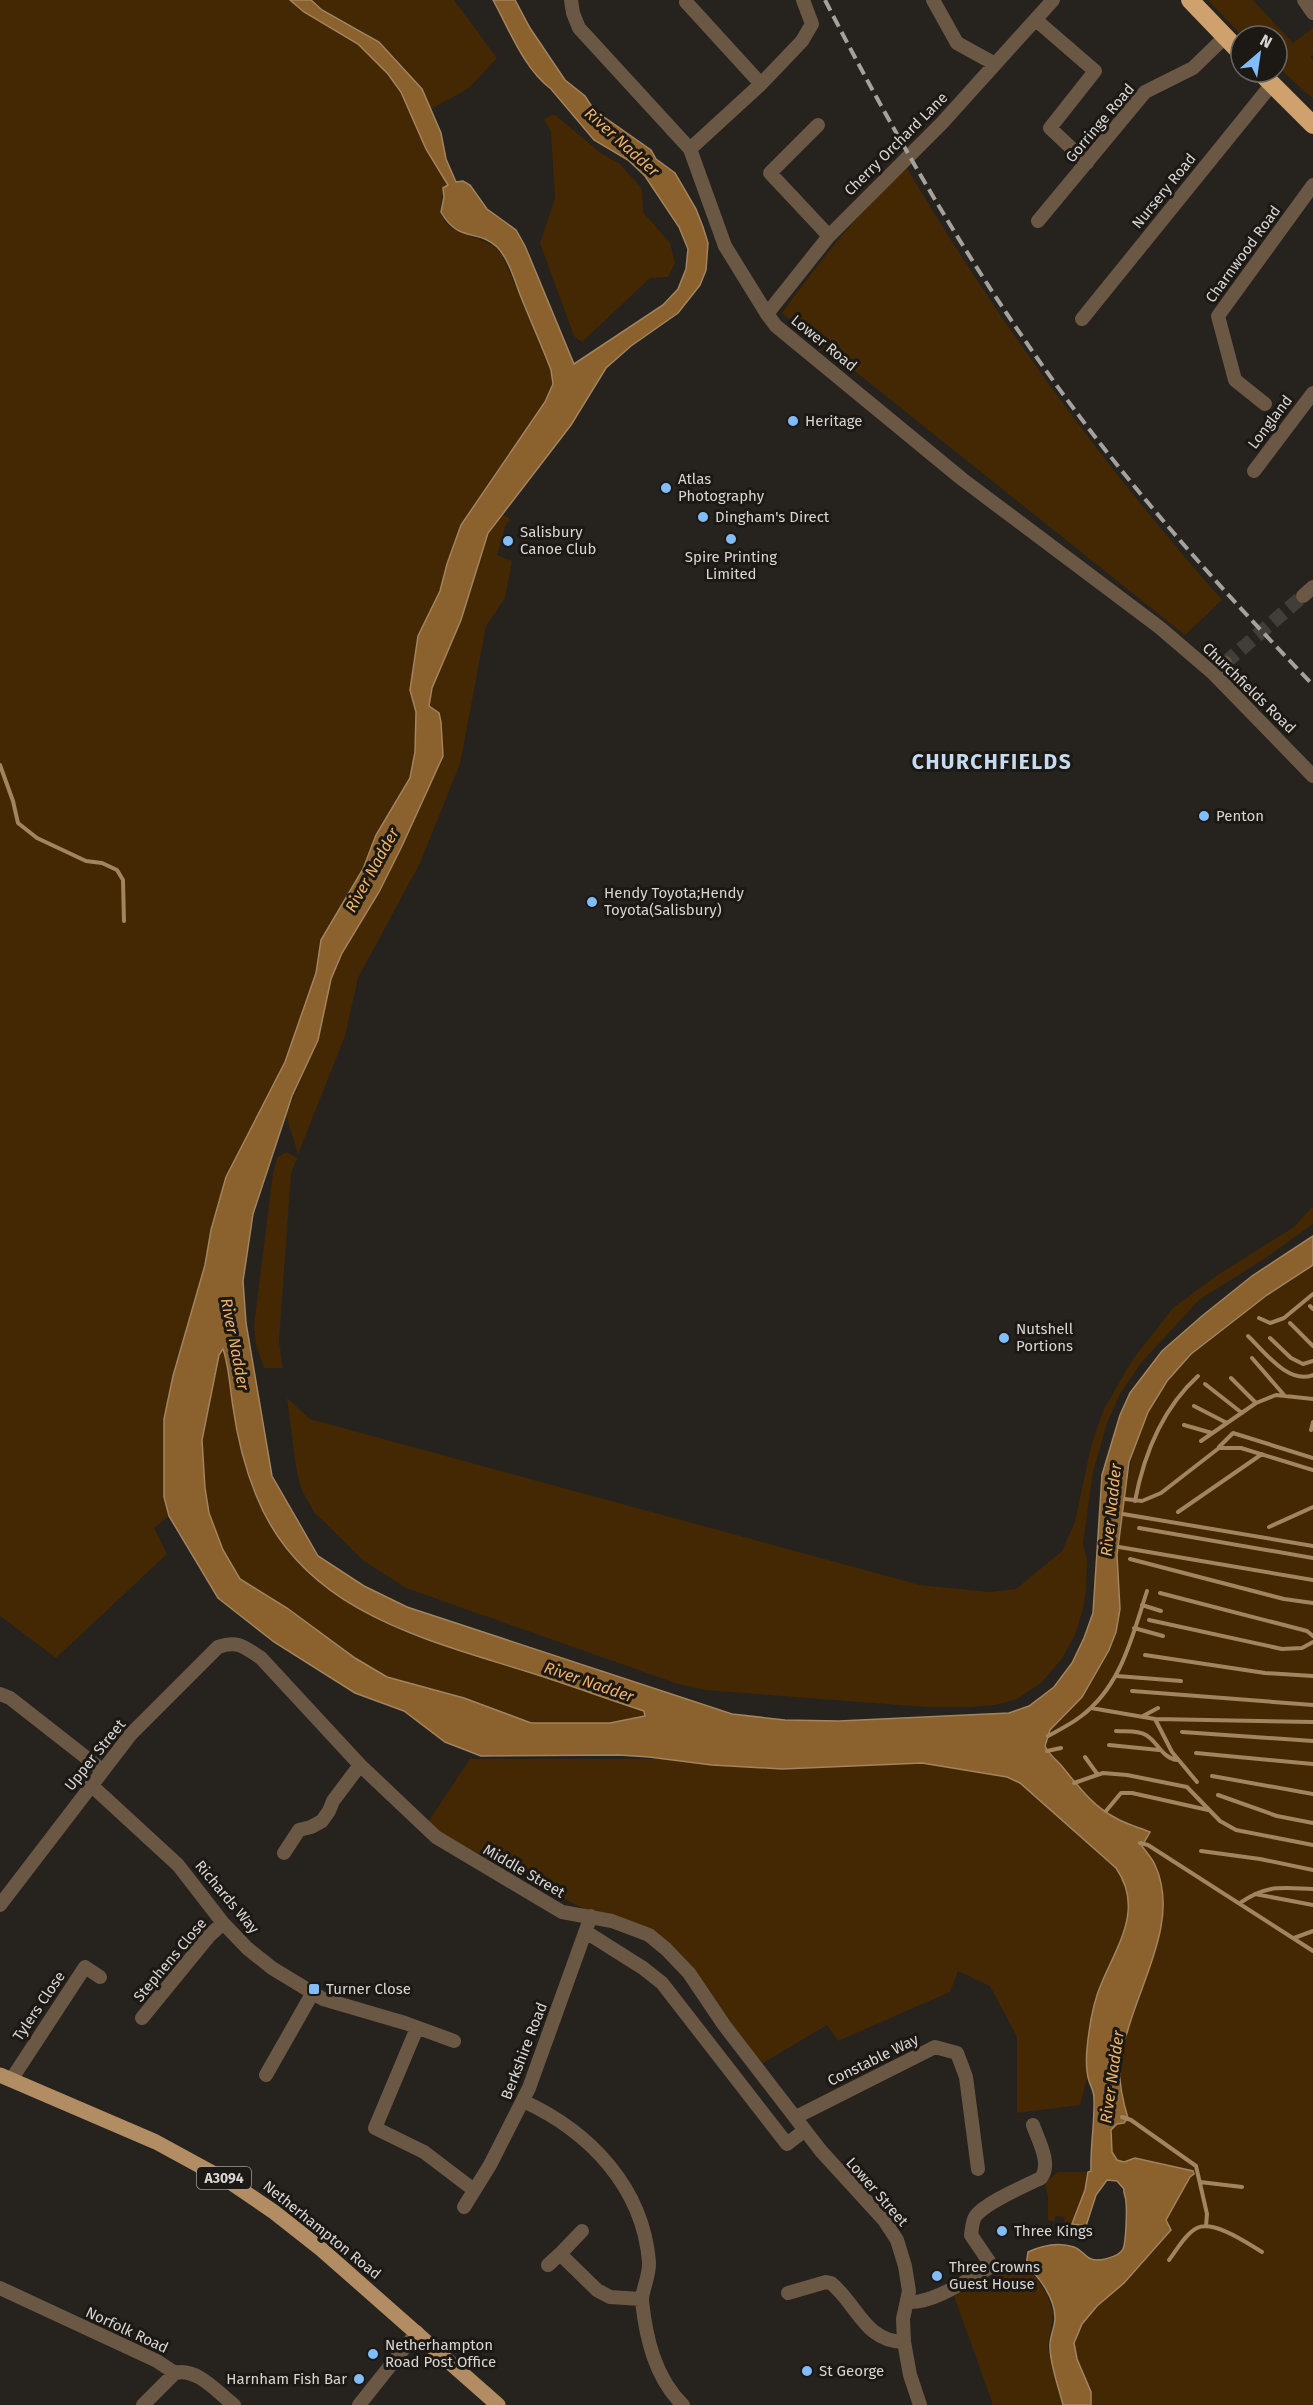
<svg xmlns="http://www.w3.org/2000/svg" width="1313" height="2405" font-family="'Fira Sans',sans-serif">
<rect width="100%" height="100%" fill="#26221e"/>
<path fill="#432803" d="M 0,0 L 290,0 L 304,12 L 358,44 L 388,74 L 401,92 L 426,149 L 448,186 L 443,188 C 444,196 439,204 441,212 C 447,240 489,233 502,255 L 552,370 L 553,384 L 545,402 L 461,525 L 447,564 L 440,591 L 418,636 L 410,690 L 416,712 L 415,752 L 410,778 L 376,835 L 363,869 L 321,940 L 316,973 L 285,1062 L 226,1177 L 211,1230 L 205,1265 L 173,1376 L 164,1419 L 164,1497 L 169,1516 L 154,1528 L 167,1554 L 56,1658 L 0,1616 Z
M 311,0 L 454,0 L 497,58 L 469,88 L 431,109 C 419,84 400,60 379,43 C 359,26 331,18 311,0 Z
M 1208,0 L 1253,0 L 1293,43 L 1313,28 L 1313,54 L 1310,57 L 1313,60 L 1313,99 L 1277,66 L 1277,36 L 1242,36 Z
M 554,114 L 602,154 L 620,164 L 642,189 L 643,212 L 670,243 L 675,263 L 668,277 L 650,278 L 582,342 L 574,336 L 540,243 L 555,198 L 551,132 L 544,119 Z
M 907,168 C 998,322 1104,466 1222,600 L 1185,635 L 782,313 C 820,261 859,211 907,168 Z
M 503,514 L 511,520 L 506,524 L 497,555 L 512,561 L 505,598 L 486,626 L 460,764 L 420,863 L 358,978 L 345,1036 L 298,1154 L 286,1115 L 318,1040 L 331,979 L 342,953 L 379,892 L 443,756 L 429,706 L 432,688 L 461,620 L 488,533 Z
M 286,1152 L 297,1158 L 291,1173 L 279,1341 L 283,1368 L 264,1368 L 256,1345 L 254,1326 L 273,1173 L 277,1158 Z
M 1313,1206 L 1313,1224 L 1264,1259 L 1199,1300 L 1141,1363 L 1120,1394 L 1107,1423 L 1093,1472 L 1083,1543 L 1087,1561 L 1086,1590 L 1083,1609 L 1075,1635 L 1061,1660 L 1041,1683 L 1017,1699 L 995,1705 L 971,1707 L 926,1707 L 705,1690 L 678,1684 L 406,1588 L 364,1561 L 314,1512 L 301,1489 L 296,1467 L 287,1398 L 310,1419 L 920,1585 L 990,1592 L 1016,1589 L 1062,1551 L 1075,1522 L 1091,1446 L 1104,1409 L 1133,1359 L 1173,1308 L 1216,1276 L 1294,1227 Z
M 1313,1265 L 1313,2405 L 1091,2405 L 1091,2392 L 1077,2359 L 1074,2343 L 1082,2324 L 1097,2306 L 1124,2283 L 1156,2248 L 1166,2220 L 1190,2177 L 1194,2174 L 1192,2171 L 1135,2158 L 1124,2162 L 1117,2160 L 1112,2152 L 1111,2130 L 1128,2118 L 1122,2101 L 1120,2058 L 1143,1980 L 1155,1863 L 1141,1846 L 1149,1832 C 1138,1827 1125,1823 1114,1817 C 1091,1805 1077,1784 1060,1764 C 1054,1758 1049,1754 1045,1746 C 1052,1722 1058,1727 1070,1710 C 1085,1690 1110,1655 1116,1632 C 1124,1605 1115,1581 1117,1554 C 1118,1544 1121,1533 1122,1523 C 1128,1470 1134,1426 1167,1381 C 1197,1339 1269,1295 1313,1265 Z
M 224,1349 C 231,1398 239,1449 256,1495 C 261,1511 271,1526 281,1539 C 342,1625 446,1646 541,1676 C 576,1687 610,1700 645,1711 L 646,1716 L 610,1723 L 531,1723 L 464,1698 L 387,1677 L 355,1658 L 287,1608 L 240,1579 L 223,1550 L 209,1513 L 205,1488 L 202,1440 L 219,1354 Z
M 470,1759 L 1009,1759 L 1116,1855 L 1136,1894 L 1080,2105 L 1017,2113 L 1017,2037 L 990,1986 L 958,1971 L 950,1992 L 838,2041 L 827,2025 L 763,2063 L 740,2039 L 675,1957 L 447,1837 L 428,1822 Z
M 1058,2172 L 1088,2172 L 1085,2190 L 1072,2224 L 1064,2222 L 1065,2217 L 1056,2216 L 1054,2221 L 1048,2220 L 1048,2197 L 1045,2182 Z
M 1006,2269 L 1033,2274 L 1047,2294 L 1053,2313 L 1048,2348 L 1062,2405 L 993,2405 L 954,2296 Z"/>
<path fill="#8b612e" stroke="#a2845f" stroke-width="1.5" fill-rule="evenodd" d="M 290,0 L 311,0 L 322,10 L 379,42 L 422,89 L 441,133 L 446,159 L 456,182 L 463,181 L 470,185 L 487,209 L 516,230 L 525,246 L 574,364 L 663,305 L 678,289 L 686,269 L 688,249 L 679,227 L 645,176 L 628,160 L 594,140 L 551,89 C 524,69 509,29 493,0 L 515,0 L 530,28 L 565,80 L 585,96 L 594,110 L 651,150 L 656,159 L 675,173 L 696,209 L 703,227 L 708,243 L 706,270 L 700,285 L 678,313 L 631,346 L 606,368 L 571,425 L 488,533 L 461,620 L 432,688 L 429,706 L 439,713 L 441,722 L 443,756 L 402,846 L 379,892 L 342,953 L 331,979 L 318,1040 L 292,1096 L 253,1214 L 243,1281 L 246,1323 L 272,1476 L 318,1556 L 364,1586 L 407,1607 L 732,1714 L 785,1720 L 839,1721 L 1009,1713 L 1029,1706 L 1054,1687 L 1072,1663 L 1084,1638 L 1093,1613 L 1102,1475 L 1120,1415 L 1130,1393 L 1162,1351 L 1202,1316 L 1252,1276 L 1313,1236 L 1313,1265 L 1267,1295 L 1191,1354 L 1167,1381 L 1148,1412 L 1129,1462 L 1117,1555 L 1120,1609 L 1116,1632 L 1109,1650 L 1082,1697 L 1050,1730 L 1045,1746 C 1049,1754 1054,1758 1060,1764 C 1077,1784 1091,1805 1114,1817 C 1125,1824 1138,1827 1150,1832 L 1142,1846 C 1146,1852 1152,1858 1155,1865 C 1180,1919 1141,1980 1127,2033 C 1124,2041 1120,2050 1120,2059 C 1118,2080 1122,2099 1128,2118 L 1124,2123 L 1117,2124 L 1111,2130 L 1112,2152 L 1117,2160 L 1124,2162 L 1135,2158 L 1193,2171 L 1194,2174 L 1190,2177 L 1166,2220 L 1171,2230 L 1124,2283 L 1097,2306 L 1082,2324 L 1074,2343 L 1077,2359 L 1091,2392 L 1091,2405 L 1063,2405 C 1059,2388 1049,2362 1050,2345 C 1050,2336 1055,2327 1055,2318 C 1055,2299 1040,2277 1026,2266 L 1028,2252 C 1043,2245 1059,2242 1074,2247 C 1080,2249 1084,2255 1089,2258 C 1097,2263 1119,2257 1123,2249 C 1126,2243 1127,2210 1126,2202 C 1126,2196 1123,2194 1124,2189 L 1117,2181 L 1107,2180 L 1096,2195 L 1086,2226 L 1072,2224 L 1085,2190 L 1088,2172 L 1091,2171 C 1090,2146 1095,2123 1094,2098 C 1094,2092 1091,2087 1089,2081 C 1086,2071 1086,2060 1087,2049 C 1089,2027 1093,2002 1102,1982 C 1118,1944 1144,1908 1116,1868 L 1020,1783 L 1007,1777 L 922,1763 L 782,1769 L 712,1765 L 649,1757 L 619,1755 L 481,1756 L 445,1742 L 404,1711 L 355,1693 L 274,1642 L 218,1598 L 169,1516 L 164,1497 L 164,1419 L 173,1376 L 205,1265 L 211,1230 L 226,1177 L 285,1062 L 316,973 L 321,940 L 363,869 L 376,835 L 410,778 L 415,752 L 416,712 L 410,690 L 418,636 L 440,591 L 447,564 L 461,525 L 545,402 L 553,384 L 551,370 C 542,346 531,322 521,297 C 515,282 509,259 497,247 C 479,229 458,243 441,212 L 444,197 L 443,188 L 448,185 L 426,149 L 401,92 L 388,74 L 358,44 L 304,12 ZM 223,1349 C 229,1366 230,1389 233,1407 C 237,1436 245,1468 256,1495 C 303,1615 432,1641 541,1676 C 575,1687 610,1700 644,1711 L 645,1716 L 610,1723 L 531,1723 L 464,1698 L 387,1677 L 355,1658 L 287,1608 L 240,1579 L 223,1550 L 209,1513 L 205,1488 L 202,1440 L 219,1355 Z"/>
<g fill="none" stroke-linecap="round" stroke-linejoin="round">
<path stroke="#a2845f" stroke-width="4" d="M 0,765 L 13,801 L 18,823 L 37,838 L 86,861 L 102,863 L 117,870 L 123,880 L 124,921
M 1310,1306 L 1313,1309
M 1259,1318 L 1270,1323 L 1284,1318 L 1313,1294
M 1290,1323 L 1313,1346
M 1248,1336 C 1264,1351 1288,1385 1313,1375
M 1270,1338 L 1291,1358 L 1303,1364 L 1313,1361
M 1252,1358 L 1284,1395
M 1231,1378 L 1256,1403
M 1205,1384 L 1242,1413
M 1194,1406 L 1227,1423
M 1184,1425 L 1212,1433
M 1311,1430 L 1313,1422
M 1201,1441 L 1256,1403 L 1276,1395 L 1313,1399
M 1219,1447 L 1233,1433 L 1313,1458
M 1125,1499 L 1142,1501 L 1161,1493 L 1219,1448 L 1241,1448 L 1313,1470
M 1135,1501 C 1144,1454 1163,1408 1198,1376
M 1178,1512 L 1262,1454
M 1123,1514 L 1313,1546
M 1269,1527 L 1313,1507
M 1139,1528 L 1313,1558
M 1119,1547 L 1313,1580
M 1130,1559 L 1284,1599 L 1313,1603
M 1160,1593 L 1307,1631 L 1313,1636
M 1142,1605 L 1161,1611
M 1149,1620 L 1282,1649 L 1302,1648 L 1313,1642
M 1134,1628 L 1163,1636
M 1145,1655 L 1265,1673 L 1313,1676
M 1117,1676 L 1181,1681
M 1132,1691 L 1313,1705
M 1091,1708 L 1155,1719 L 1172,1752 L 1197,1782
M 1143,1716 L 1158,1708
M 1155,1719 L 1313,1722
M 1116,1731 C 1127,1732 1137,1730 1146,1735 C 1158,1742 1162,1758 1177,1760
M 1182,1732 L 1313,1741
M 1048,1736 C 1059,1730 1071,1724 1080,1717 C 1121,1687 1132,1637 1147,1591
M 1109,1745 L 1159,1750
M 1047,1751 L 1061,1748
M 1196,1753 L 1313,1764
M 1085,1757 L 1098,1775
M 1212,1776 L 1313,1794
M 1074,1783 L 1103,1773 L 1127,1775 L 1187,1787 L 1220,1821 L 1236,1830 L 1313,1845
M 1218,1795 L 1277,1816 L 1313,1823
M 1106,1811 L 1121,1793 L 1132,1793 L 1208,1810
M 1140,1843 L 1148,1845 L 1313,1951
M 1201,1851 L 1260,1859 L 1313,1870
M 1255,1894 L 1313,1905
M 1240,1903 C 1267,1884 1281,1888 1313,1889
M 1294,1938 L 1313,1931
M 1122,2117 L 1131,2120 L 1196,2166 L 1207,2214 L 1206,2226
M 1200,2182 L 1242,2187
M 1169,2260 C 1176,2251 1186,2233 1197,2228 C 1214,2220 1247,2243 1262,2252"/>
<path stroke="#413d39" stroke-width="14" stroke-dasharray="14 7" stroke-linecap="butt" d="M 1225,663 L 1303,596"/>
<path stroke="#6a5844" stroke-width="14" d="M 571,0 L 573,13 L 579,28 L 690,149 L 725,246 L 767,314 L 776,326 L 962,479 L 1159,627 L 1214,674 L 1313,776
M 933,0 L 957,43 L 995,64
M 1304,0 L 1313,13
M 686,2 L 761,84 L 690,149
M 1036,20 L 1095,71 L 1050,128 L 1087,163
M 761,84 L 802,41 L 812,24 L 803,0
M 818,125 L 770,173 L 829,236
M 1038,221 L 1145,92 L 1193,68 L 1225,37
M 767,314 L 829,236 L 942,123 L 1053,0
M 1082,319 L 1272,84
M 1265,404 L 1235,380 L 1218,316 L 1313,185
M 1254,471 L 1313,393
M 1303,596 L 1313,587
M 1214,674 L 1225,663
M 0,1694 L 10,1698 L 102,1770
M 91,1785 L 178,1865 L 223,1923 L 247,1948 L 272,1968 L 323,1999 L 405,2023 L 454,2041
M 284,1853 L 299,1830 L 311,1827 L 322,1821 L 329,1811 L 333,1801 L 360,1765
M 0,1905 L 131,1734 L 218,1647 C 239,1640 244,1647 261,1658 L 360,1765 L 436,1837 L 562,1912 L 612,1921 L 649,1935 L 666,1949 L 689,1973 L 724,2025 L 821,2151 L 884,2220 L 897,2240 L 905,2266 L 909,2291 L 903,2319 L 904,2342 L 910,2375 L 920,2405
M 586,1932 L 643,1968 L 662,1983 L 787,2144 L 805,2130
M 142,2018 L 209,1936 L 223,1923
M 417,2028 L 375,2128 L 424,2152 L 474,2190
M 266,2075 L 312,1994
M 11,2080 L 85,1967 L 100,1977
M 523,2101 C 589,2131 643,2187 649,2262 C 650,2275 641,2293 642,2301 C 646,2338 655,2378 683,2405
M 796,2117 L 935,2047 L 957,2053 L 966,2077 L 978,2169
M 464,2207 L 490,2165 L 529,2088 L 591,1916
M 582,2231 L 560,2254 L 597,2290 L 610,2297 L 641,2299
M 548,2265 L 560,2254
M 0,2288 L 157,2361 L 175,2373 C 197,2367 218,2393 234,2405
M 788,2293 L 826,2282 L 831,2283 C 857,2304 865,2342 904,2342
M 908,2302 C 933,2304 970,2278 992,2266 L 971,2235 C 972,2229 972,2222 975,2217 C 984,2203 1025,2186 1041,2178 C 1052,2164 1038,2140 1033,2125
M 143,2405 L 175,2373
M 359,2405 L 417,2332"/>
<path stroke="#b28c62" stroke-width="15" d="M 0,2075 L 156,2142 L 233,2184 L 274,2212 L 321,2249 L 498,2405"/>
<path stroke="#cea16d" stroke-width="18" d="M 1190,0 L 1241,53
M 1260,72 L 1313,125"/>
<path stroke="#a5a29e" stroke-width="4" stroke-dasharray="12 6" stroke-linecap="butt" d="M 825,0 C 901,148 985,292 1086,425 C 1156,517 1233,602 1313,685"/>
</g>
<g fill="#80bdfa" stroke="#1c1915" stroke-width="2">
<circle cx="793" cy="421" r="6"/>
<circle cx="666" cy="488" r="6"/>
<circle cx="703" cy="517" r="6"/>
<circle cx="731" cy="539" r="6"/>
<circle cx="508" cy="541" r="6"/>
<circle cx="1204" cy="816" r="6"/>
<circle cx="592" cy="902" r="6"/>
<circle cx="1004" cy="1338" r="6"/>
<rect x="308" y="1983" width="12" height="12" rx="3"/>
<circle cx="1002" cy="2231" r="6"/>
<circle cx="937" cy="2276" r="6"/>
<circle cx="373" cy="2354" r="6"/>
<circle cx="807" cy="2371" r="6"/>
<circle cx="359" cy="2379" r="6"/>
</g>
<g text-anchor="middle" dominant-baseline="central" stroke-width="6" stroke-linejoin="round" paint-order="stroke">
<rect fill="#1c1915" stroke="#a09d99" stroke-width="1.5" x="197" y="2167" width="54" height="22" rx="4.5"/>
<g font-size="14" font-weight="bold" fill="#d8d5d2">
<text x="224" y="2178">A3094</text>
</g>
<g font-size="15" fill="#d8d5d2" stroke="#1c1915">
<text transform="translate(1100 123) rotate(-50)">Gorringe Road</text>
<text transform="translate(896 144) rotate(-45)">Cherry Orchard Lane</text>
<text transform="translate(1164 191) rotate(-51)">Nursery Road</text>
<text transform="translate(1243 254) rotate(-54)">Charnwood Road</text>
<text transform="translate(824 343) rotate(39)">Lower Road</text>
<text transform="translate(1270 422) rotate(-53)">Longland</text>
<text transform="translate(1249 688) rotate(44)">Churchfields Road</text>
<text transform="translate(95 1755) rotate(-51)">Upper Street</text>
<text transform="translate(524 1871) rotate(30)">Middle Street</text>
<text transform="translate(227 1897) rotate(50)">Richards Way</text>
<text transform="translate(170 1960) rotate(-50)">Stephens Close</text>
<text transform="translate(39 2006) rotate(-56)">Tylers Close</text>
<text transform="translate(524 2051) rotate(-69)">Berkshire Road</text>
<text transform="translate(873 2060) rotate(-26)">Constable Way</text>
<text transform="translate(877 2192) rotate(49)">Lower Street</text>
<text transform="translate(322 2230) rotate(39)">Netherhampton Road</text>
<text transform="translate(127 2330) rotate(25)">Norfolk Road</text>
</g>
<g font-size="15" fill="#d8d5d2" stroke="#1c1915" text-anchor="start">
<text x="805" y="421">Heritage</text>
<text x="678" y="479">Atlas<tspan x="678" dy="17">Photography</tspan></text>
<text x="715" y="517">Dingham's Direct</text>
<text x="520" y="532">Salisbury<tspan x="520" dy="17">Canoe Club</tspan></text>
<text x="731" y="557" text-anchor="middle">Spire Printing<tspan x="731" dy="17">Limited</tspan></text>
<text x="1216" y="816">Penton</text>
<text x="604" y="893">Hendy Toyota;Hendy<tspan x="604" dy="17">Toyota(Salisbury)</tspan></text>
<text x="1016" y="1329">Nutshell<tspan x="1016" dy="17">Portions</tspan></text>
<text x="326" y="1989">Turner Close</text>
<text x="1014" y="2231">Three Kings</text>
<text x="949" y="2267">Three Crowns<tspan x="949" dy="17">Guest House</tspan></text>
<text x="385" y="2345">Netherhampton<tspan x="385" dy="17">Road Post Office</tspan></text>
<text x="819" y="2371">St George</text>
<text x="347" y="2379" text-anchor="end">Harnham Fish Bar</text>
</g>
<g font-size="16" font-style="italic" fill="#efb167" stroke="#1c1915">
<text transform="translate(622 142) rotate(42)">River Nadder</text>
<text transform="translate(372 870) rotate(-61)">River Nadder</text>
<text transform="translate(235 1344) rotate(79)">River Nadder</text>
<text transform="translate(1111 1510) rotate(-84)">River Nadder</text>
<text transform="translate(589 1682) rotate(19)">River Nadder</text>
<text transform="translate(1112 2077) rotate(-82)">River Nadder</text>
</g>
<g font-size="21" font-weight="bold" letter-spacing="1.5" fill="#c5dbf2" stroke="#1c1915">
<text x="992" y="762">CHURCHFIELDS</text>
</g>
</g>
<g transform="translate(1259 54) rotate(29)"><circle r="28" fill="#1c1915" stroke="#676461" stroke-width="1.5"/>
<path d="M0-4.5L10 22L0 15L-10 22Z" fill="#80bdfa"/>
<text y="-9" font-size="16" font-weight="bold" text-anchor="middle" fill="#d8d5d2">N</text>
</g>
</svg>
